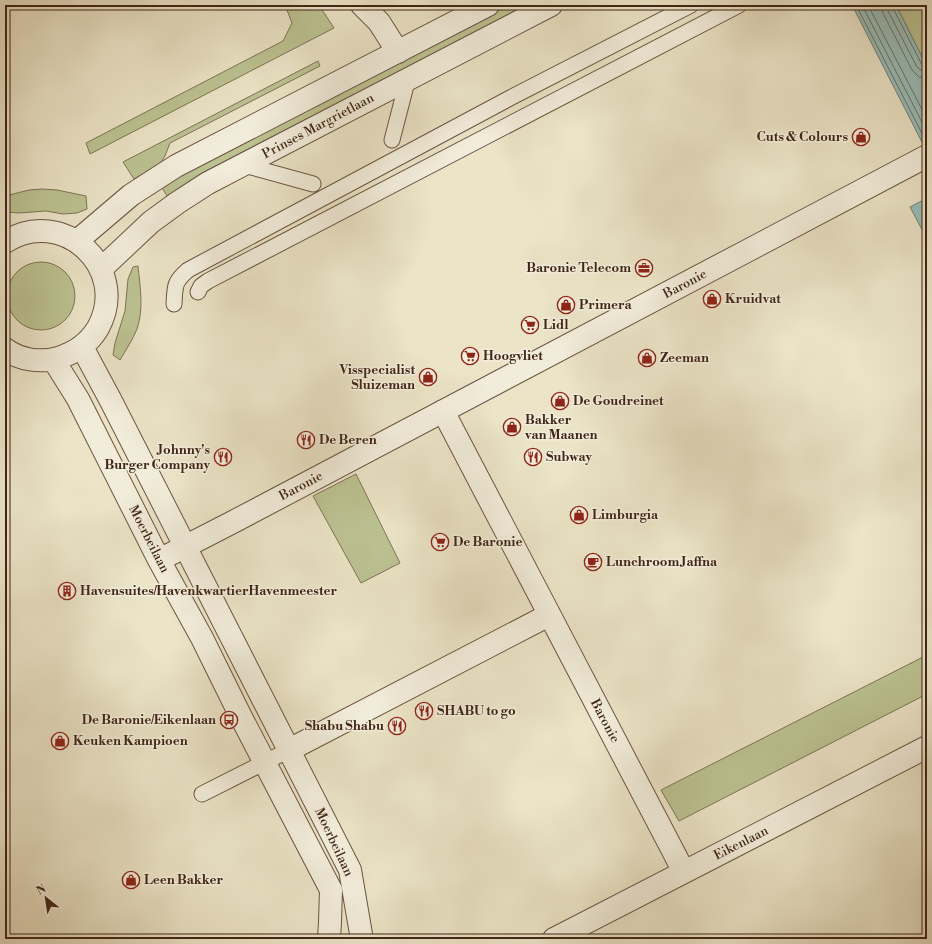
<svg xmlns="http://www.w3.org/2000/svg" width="932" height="944" font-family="'Libre Bodoni',serif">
<rect width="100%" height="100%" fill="#ebe4c7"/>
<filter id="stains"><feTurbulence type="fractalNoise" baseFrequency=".005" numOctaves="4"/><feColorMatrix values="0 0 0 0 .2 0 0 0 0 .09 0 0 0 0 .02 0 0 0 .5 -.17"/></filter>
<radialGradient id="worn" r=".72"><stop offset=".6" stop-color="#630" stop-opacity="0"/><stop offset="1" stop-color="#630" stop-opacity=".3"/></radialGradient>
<path fill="#bcc292" stroke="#7e7454" d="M 285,5 L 319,5 L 334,28 L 90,154 L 86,143 L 283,41 L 292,23 Z
M 508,5 L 528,5 L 200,174 L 167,196 L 160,184 Z
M 896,5 L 927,5 L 927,67 Z
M 318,61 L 320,66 L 170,143 L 165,156 L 159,165 L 134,179 L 123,162 Z
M 42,189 L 57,190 L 86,196 L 87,209 L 77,213 L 63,214 L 46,211 L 19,213 L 5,212 L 5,196 L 29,190 Z
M7 296a34 34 0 1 1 68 0a34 34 0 1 1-68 0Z
M 138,266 C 140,286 144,309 137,329 C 133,339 126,350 120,360 L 113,355 L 115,343 L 125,311 L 128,279 L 133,267 Z
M 356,474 L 400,563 L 361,583 L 313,496 Z
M 927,655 L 927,694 L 679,821 L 661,790 Z"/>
<path fill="#99beba" stroke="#758178" d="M 852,5 L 896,5 L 927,67 L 927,152 Z
M 927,198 L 927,239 L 910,207 Z"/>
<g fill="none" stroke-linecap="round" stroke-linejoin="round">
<path stroke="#6c7268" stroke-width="1" d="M 856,5 L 927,143
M 862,5 L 927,132
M 868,5 L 927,119
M 881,5 L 883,13 L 912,70 L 919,77 L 927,78
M 887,5 L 888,11 L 917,67 L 922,71 L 927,72
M 892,5 L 893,8 L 922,65 L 924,67 L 927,67"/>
<defs>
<path id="lane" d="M 392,140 L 408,78
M 244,165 L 313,184
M 198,292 L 201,286 L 208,281 L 739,5
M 174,304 C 175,286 174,282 188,270 L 510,98 L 691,5
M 202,794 L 289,750"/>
<path id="street" d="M 362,5 L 379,22 L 398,52
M 77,241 L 131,195 L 176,166 L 488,5
M 5,242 C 62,205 131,268 98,328 C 89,343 75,353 58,358 C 40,363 20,360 5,349
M 101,269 L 151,222 L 177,203 L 208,183 L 551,5
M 82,347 L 111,401 L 350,870 L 361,934 L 360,939
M 53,359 L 78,399 L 159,560 L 202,638 L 240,715 L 331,890 L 330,922 L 329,939
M 443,411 L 684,872
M 159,560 L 231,523 L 927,156
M 289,750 L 549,615
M 554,939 L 927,747"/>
</defs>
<use href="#lane" stroke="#6b5542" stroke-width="17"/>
<use href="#street" stroke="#6b5542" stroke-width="24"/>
<use href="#lane" stroke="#f2eddb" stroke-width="15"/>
<use href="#street" stroke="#f2eddb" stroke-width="22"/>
</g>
<defs>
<symbol id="shop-ring" viewBox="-11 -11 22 22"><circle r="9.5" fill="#f2eddb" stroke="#8f2418" stroke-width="1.5"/><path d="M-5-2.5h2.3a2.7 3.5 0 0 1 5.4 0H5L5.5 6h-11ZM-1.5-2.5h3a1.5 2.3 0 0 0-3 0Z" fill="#8f2418"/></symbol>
<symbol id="office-ring" viewBox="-11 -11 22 22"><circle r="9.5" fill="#f2eddb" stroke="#8f2418" stroke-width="1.5"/><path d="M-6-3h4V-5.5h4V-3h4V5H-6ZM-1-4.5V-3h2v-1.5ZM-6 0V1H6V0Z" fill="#8f2418"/></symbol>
<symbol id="supermarket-ring" viewBox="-11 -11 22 22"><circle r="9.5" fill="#f2eddb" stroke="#8f2418" stroke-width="1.5"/><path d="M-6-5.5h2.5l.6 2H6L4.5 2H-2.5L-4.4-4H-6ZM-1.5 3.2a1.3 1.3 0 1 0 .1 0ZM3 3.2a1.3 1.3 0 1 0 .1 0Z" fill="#8f2418"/></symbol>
<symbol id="restaurant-ring" viewBox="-11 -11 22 22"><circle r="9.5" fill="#f2eddb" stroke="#8f2418" stroke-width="1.5"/><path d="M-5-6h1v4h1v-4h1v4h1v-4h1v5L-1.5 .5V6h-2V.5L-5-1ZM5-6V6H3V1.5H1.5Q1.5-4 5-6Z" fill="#8f2418"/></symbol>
<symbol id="cafe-ring" viewBox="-11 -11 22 22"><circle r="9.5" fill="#f2eddb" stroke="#8f2418" stroke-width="1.5"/><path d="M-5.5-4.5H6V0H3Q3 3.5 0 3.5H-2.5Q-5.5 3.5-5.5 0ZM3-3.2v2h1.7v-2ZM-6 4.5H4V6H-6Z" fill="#8f2418"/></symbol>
<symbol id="building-ring" viewBox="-11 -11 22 22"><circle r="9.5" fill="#f2eddb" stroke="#8f2418" stroke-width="1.5"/><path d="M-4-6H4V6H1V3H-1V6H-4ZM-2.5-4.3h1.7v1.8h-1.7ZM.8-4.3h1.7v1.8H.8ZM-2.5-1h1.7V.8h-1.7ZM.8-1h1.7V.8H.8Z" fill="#8f2418"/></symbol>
<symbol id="bus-ring" viewBox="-11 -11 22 22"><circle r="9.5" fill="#f2eddb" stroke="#8f2418" stroke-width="1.5"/><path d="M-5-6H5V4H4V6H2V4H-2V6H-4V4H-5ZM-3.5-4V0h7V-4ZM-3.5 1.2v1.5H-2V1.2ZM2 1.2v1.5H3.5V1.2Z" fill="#8f2418"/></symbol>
</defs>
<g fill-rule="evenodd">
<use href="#shop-ring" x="851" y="127" width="20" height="20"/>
<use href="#office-ring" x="634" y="258" width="20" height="20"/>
<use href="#shop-ring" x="702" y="289" width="20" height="20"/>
<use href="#shop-ring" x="556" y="295" width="20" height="20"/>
<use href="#supermarket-ring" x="520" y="315" width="20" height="20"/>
<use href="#supermarket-ring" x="460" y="346" width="20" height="20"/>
<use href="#shop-ring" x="637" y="348" width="20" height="20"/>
<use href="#shop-ring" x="418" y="367" width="20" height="20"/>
<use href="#shop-ring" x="550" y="391" width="20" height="20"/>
<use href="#shop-ring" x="502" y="417" width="20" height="20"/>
<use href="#restaurant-ring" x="296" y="430" width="20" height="20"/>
<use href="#restaurant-ring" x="213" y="447" width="20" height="20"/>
<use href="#restaurant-ring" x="523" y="447" width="20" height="20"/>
<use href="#shop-ring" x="569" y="505" width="20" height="20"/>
<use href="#supermarket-ring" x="430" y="532" width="20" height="20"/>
<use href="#cafe-ring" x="583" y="552" width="20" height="20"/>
<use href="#building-ring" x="57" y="581" width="20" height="20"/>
<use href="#restaurant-ring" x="414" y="701" width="20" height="20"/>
<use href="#bus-ring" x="219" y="710" width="20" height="20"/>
<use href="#restaurant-ring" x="387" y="716" width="20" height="20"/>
<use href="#shop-ring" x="50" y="731" width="20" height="20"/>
<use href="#shop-ring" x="121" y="870" width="20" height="20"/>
</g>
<g text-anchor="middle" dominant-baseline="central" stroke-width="3" stroke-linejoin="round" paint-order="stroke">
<g font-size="13" fill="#402516" stroke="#f2eddb">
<text transform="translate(318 126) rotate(-28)">Prinses Margrietlaan</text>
<text transform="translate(685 284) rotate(-28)">Baronie</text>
<text transform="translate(301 486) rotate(-28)">Baronie</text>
<text transform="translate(149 539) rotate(63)">Moerbeilaan</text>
<text transform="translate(605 721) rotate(62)">Baronie</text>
<text transform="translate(334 842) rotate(65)">Moerbeilaan</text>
<text transform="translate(741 843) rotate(-27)">Eikenlaan</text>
</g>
<g font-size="13" font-weight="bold" fill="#402516" stroke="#f2eddb" text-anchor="start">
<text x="848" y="137" text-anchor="end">Cuts &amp; Colours</text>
<text x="631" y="268" text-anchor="end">Baronie Telecom</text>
<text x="725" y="299">Kruidvat</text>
<text x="579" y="305">Primera</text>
<text x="543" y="325">Lidl</text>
<text x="483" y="356">Hoogvliet</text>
<text x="660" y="358">Zeeman</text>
<text x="415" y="370" text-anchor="end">Visspecialist<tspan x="415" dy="15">Sluizeman</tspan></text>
<text x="573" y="401">De Goudreinet</text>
<text x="525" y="420">Bakker<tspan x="525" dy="15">van Maanen</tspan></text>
<text x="319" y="440">De Beren</text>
<text x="210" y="450" text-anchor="end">Johnny's<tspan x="210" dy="15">Burger Company</tspan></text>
<text x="546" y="457">Subway</text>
<text x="592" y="515">Limburgia</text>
<text x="453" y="542">De Baronie</text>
<text x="606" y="562">Lunchroom Jaffna</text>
<text x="80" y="591">Havensuites/HavenkwartierHavenmeester</text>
<text x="437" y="711">SHABU to go</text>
<text x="216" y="720" text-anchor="end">De Baronie/Eikenlaan</text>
<text x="384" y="726" text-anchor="end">Shabu Shabu</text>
<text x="73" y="741">Keuken Kampioen</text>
<text x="144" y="880">Leen Bakker</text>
</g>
</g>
<rect width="932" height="944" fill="none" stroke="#ebe4c7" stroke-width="20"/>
<rect x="6" y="6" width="920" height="932" fill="none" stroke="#402516" stroke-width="2"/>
<rect x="10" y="10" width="912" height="924" fill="none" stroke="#402516"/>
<g transform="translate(46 898) rotate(330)" stroke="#f2eddb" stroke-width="3" paint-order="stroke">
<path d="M0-3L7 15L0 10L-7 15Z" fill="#402516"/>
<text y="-6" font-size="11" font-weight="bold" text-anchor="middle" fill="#402516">N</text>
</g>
<rect width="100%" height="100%" filter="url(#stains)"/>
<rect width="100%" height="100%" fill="url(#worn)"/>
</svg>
